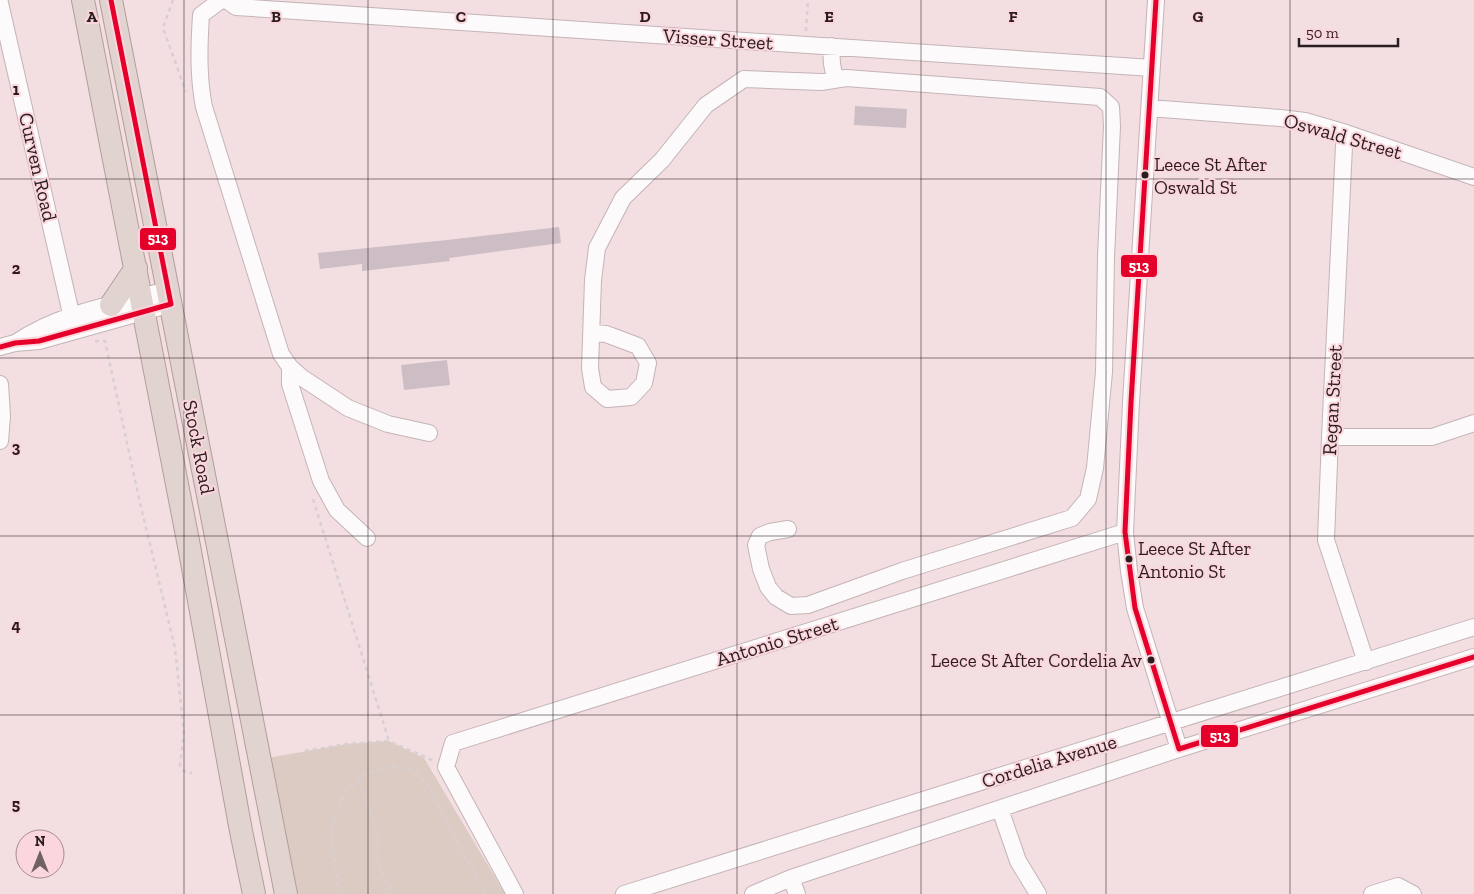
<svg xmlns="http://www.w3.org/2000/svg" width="1474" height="894" font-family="'Zilla Slab',serif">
<rect width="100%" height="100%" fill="#f3dee2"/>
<path fill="#dccbc3" d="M 389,741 L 424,758 L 505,894 L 298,894 L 268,758 L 347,744 Z"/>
<path fill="#ccbec4" d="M 855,106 L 907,109 L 906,128 L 854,125 Z
M 559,227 L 561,243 L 449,258 L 450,261 L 362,271 L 362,264 L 320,269 L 318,253 L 447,240 Z
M 447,360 L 450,385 L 404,390 L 401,365 Z"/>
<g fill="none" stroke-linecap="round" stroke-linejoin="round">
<defs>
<path id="minor" d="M 221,0 L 201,15 C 199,46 198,77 204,107 L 281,354 L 290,367 L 301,377 L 348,408 L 388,424 L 429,433
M 226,0 L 236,7 L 1152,68
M 1156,0 L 1131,402 L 1125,532 L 1129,571 L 1135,608 L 1179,749
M 0,3 L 75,331
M 831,46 L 832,64 L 835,79
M 1149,108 L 1280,118 L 1305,121 L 1346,133 L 1474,177
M 1346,133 L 1344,146 L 1330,437 L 1326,540 L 1366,662
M 593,333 L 606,334 L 638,346 L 648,363 L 644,383 L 631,397 L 607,399 L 593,387 L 590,368 L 593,280 L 597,248 L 623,198 L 662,160 L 706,105 L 744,79 L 821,82 L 846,78 L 1100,97 L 1111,107 L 1112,126 L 1106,257 L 1104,372 L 1095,468 L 1088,499 L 1072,518 L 902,571 L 808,605 L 791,606 L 776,597 L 768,587 L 761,569 L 756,545 L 760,536 L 770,532 L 788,529
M 17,342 C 59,313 119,303 168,290
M 0,347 L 15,343 L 39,341 L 171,304
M 290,367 L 290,384 L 321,481 L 337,510 L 367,538
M 0,384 L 2,416 L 0,441
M 1330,437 L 1432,437 L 1474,423
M 1000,809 L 1018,861 L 1038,894
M 791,878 L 797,894
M 515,894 L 446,767 L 453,743 L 1125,532
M 624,894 L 1474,627
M 753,894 L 791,878 L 1179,749 L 1474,657
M 1372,894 L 1398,886 L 1413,894"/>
<path id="highway" d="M 83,0 L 189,546 L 241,831 L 254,894
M 111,0 L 286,894
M 111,305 L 136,268"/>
</defs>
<use href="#minor" stroke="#c4b4b7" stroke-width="18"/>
<use href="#highway" stroke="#b39d9a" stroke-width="24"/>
<path stroke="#d7d0d2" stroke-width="2.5" stroke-dasharray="4 4" stroke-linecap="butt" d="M 173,0 L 163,28 L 186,92
M 806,31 L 808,0
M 95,341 L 105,341 L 140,503 L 175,648 L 184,734 L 180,765 C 182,771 186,773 192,773
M 313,499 L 389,741
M 305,751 L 347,744 L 389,741 L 434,761
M 359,780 L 366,803 L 374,820 L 378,842 L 376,849 L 378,862 L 391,894
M 339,894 L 332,839 L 334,818 L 345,793 L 365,774 L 393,766 L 412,770 L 427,784 L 485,894"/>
<use href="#minor" stroke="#fdfafb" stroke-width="16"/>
<use href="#highway" stroke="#e1d3d0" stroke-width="22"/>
<defs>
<path id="bus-1" d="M 1156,0 L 1131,402 L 1125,532 L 1135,608 L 1179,749 L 1474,657
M 0,347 L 15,343 L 39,341 L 171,304 L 111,0"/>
</defs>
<use href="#bus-1" stroke="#fbd6dc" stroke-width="9"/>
<use href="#bus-1" stroke="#e4002b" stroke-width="5"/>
</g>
<path fill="none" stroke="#2a1d1f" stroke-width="1" stroke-opacity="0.55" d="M 184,0 L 184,894M 368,0 L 368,894M 553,0 L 553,894M 737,0 L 737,894M 921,0 L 921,894M 1106,0 L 1106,894M 1290,0 L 1290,894M 0,179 L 1474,179M 0,358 L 1474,358M 0,536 L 1474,536M 0,715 L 1474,715"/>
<g fill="#2a1d1f" stroke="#fbd6dc" stroke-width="2">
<circle cx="1145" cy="175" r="4.5"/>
<circle cx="1129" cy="559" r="4.5"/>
<circle cx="1151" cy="660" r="4.5"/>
</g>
<g text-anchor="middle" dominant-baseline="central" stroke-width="4" stroke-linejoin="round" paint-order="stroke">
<g font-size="19" fill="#2a1d1f" stroke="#fbd6dc" text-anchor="start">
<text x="1154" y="164">Leece St After<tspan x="1154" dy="23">Oswald St</tspan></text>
<text x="1138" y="548">Leece St After<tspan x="1138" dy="23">Antonio St</tspan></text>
<text x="1142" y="660" text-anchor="end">Leece St After Cordelia Av</text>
</g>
<g font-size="20" fill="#2a1d1f" stroke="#fbd6dc">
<text transform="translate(718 39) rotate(4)">Visser Street</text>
<text transform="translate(1343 136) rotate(16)">Oswald Street</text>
<text transform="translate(38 167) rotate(77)">Curven Road</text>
<text transform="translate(1332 400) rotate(-87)">Regan Street</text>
<text transform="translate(199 447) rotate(79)">Stock Road</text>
<text transform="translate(777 641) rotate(-17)">Antonio Street</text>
<text transform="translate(1049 761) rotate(-17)">Cordelia Avenue</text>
</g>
</g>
<g font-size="16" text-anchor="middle" font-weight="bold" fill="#2a1d1f" stroke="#fbd6dc" stroke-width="4" stroke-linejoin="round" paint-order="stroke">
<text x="92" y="22">A</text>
<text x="276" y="22">B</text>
<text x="461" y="22">C</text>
<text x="645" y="22">D</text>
<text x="829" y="22">E</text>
<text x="1013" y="22">F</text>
<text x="1198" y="22">G</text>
<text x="16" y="95">1</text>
<text x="16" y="274">2</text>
<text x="16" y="453">3</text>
<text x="16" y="631">4</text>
<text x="16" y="810">5</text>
</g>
<g stroke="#fbd6dc" stroke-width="2">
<rect x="139" y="227" width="38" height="24" rx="5" fill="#e4002b"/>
<rect x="1120" y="254" width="38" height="24" rx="5" fill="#e4002b"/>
<rect x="1200" y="724" width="39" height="24" rx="5" fill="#e4002b"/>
</g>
<g font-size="14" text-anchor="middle" font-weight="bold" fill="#fff">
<text x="158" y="243">513</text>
<text x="1139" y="271">513</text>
<text x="1220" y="741">513</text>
</g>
<g transform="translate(40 854)"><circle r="24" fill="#fbd6dc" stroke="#a78c90"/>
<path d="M0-4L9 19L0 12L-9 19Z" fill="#706163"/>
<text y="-8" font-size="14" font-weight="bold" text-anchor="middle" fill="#2a1d1f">N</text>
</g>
<path d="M1299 38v8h99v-8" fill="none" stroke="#2a1d1f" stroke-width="2.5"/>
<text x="1306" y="38" font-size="15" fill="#2a1d1f" stroke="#fbd6dc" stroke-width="4" paint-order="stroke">50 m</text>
</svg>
